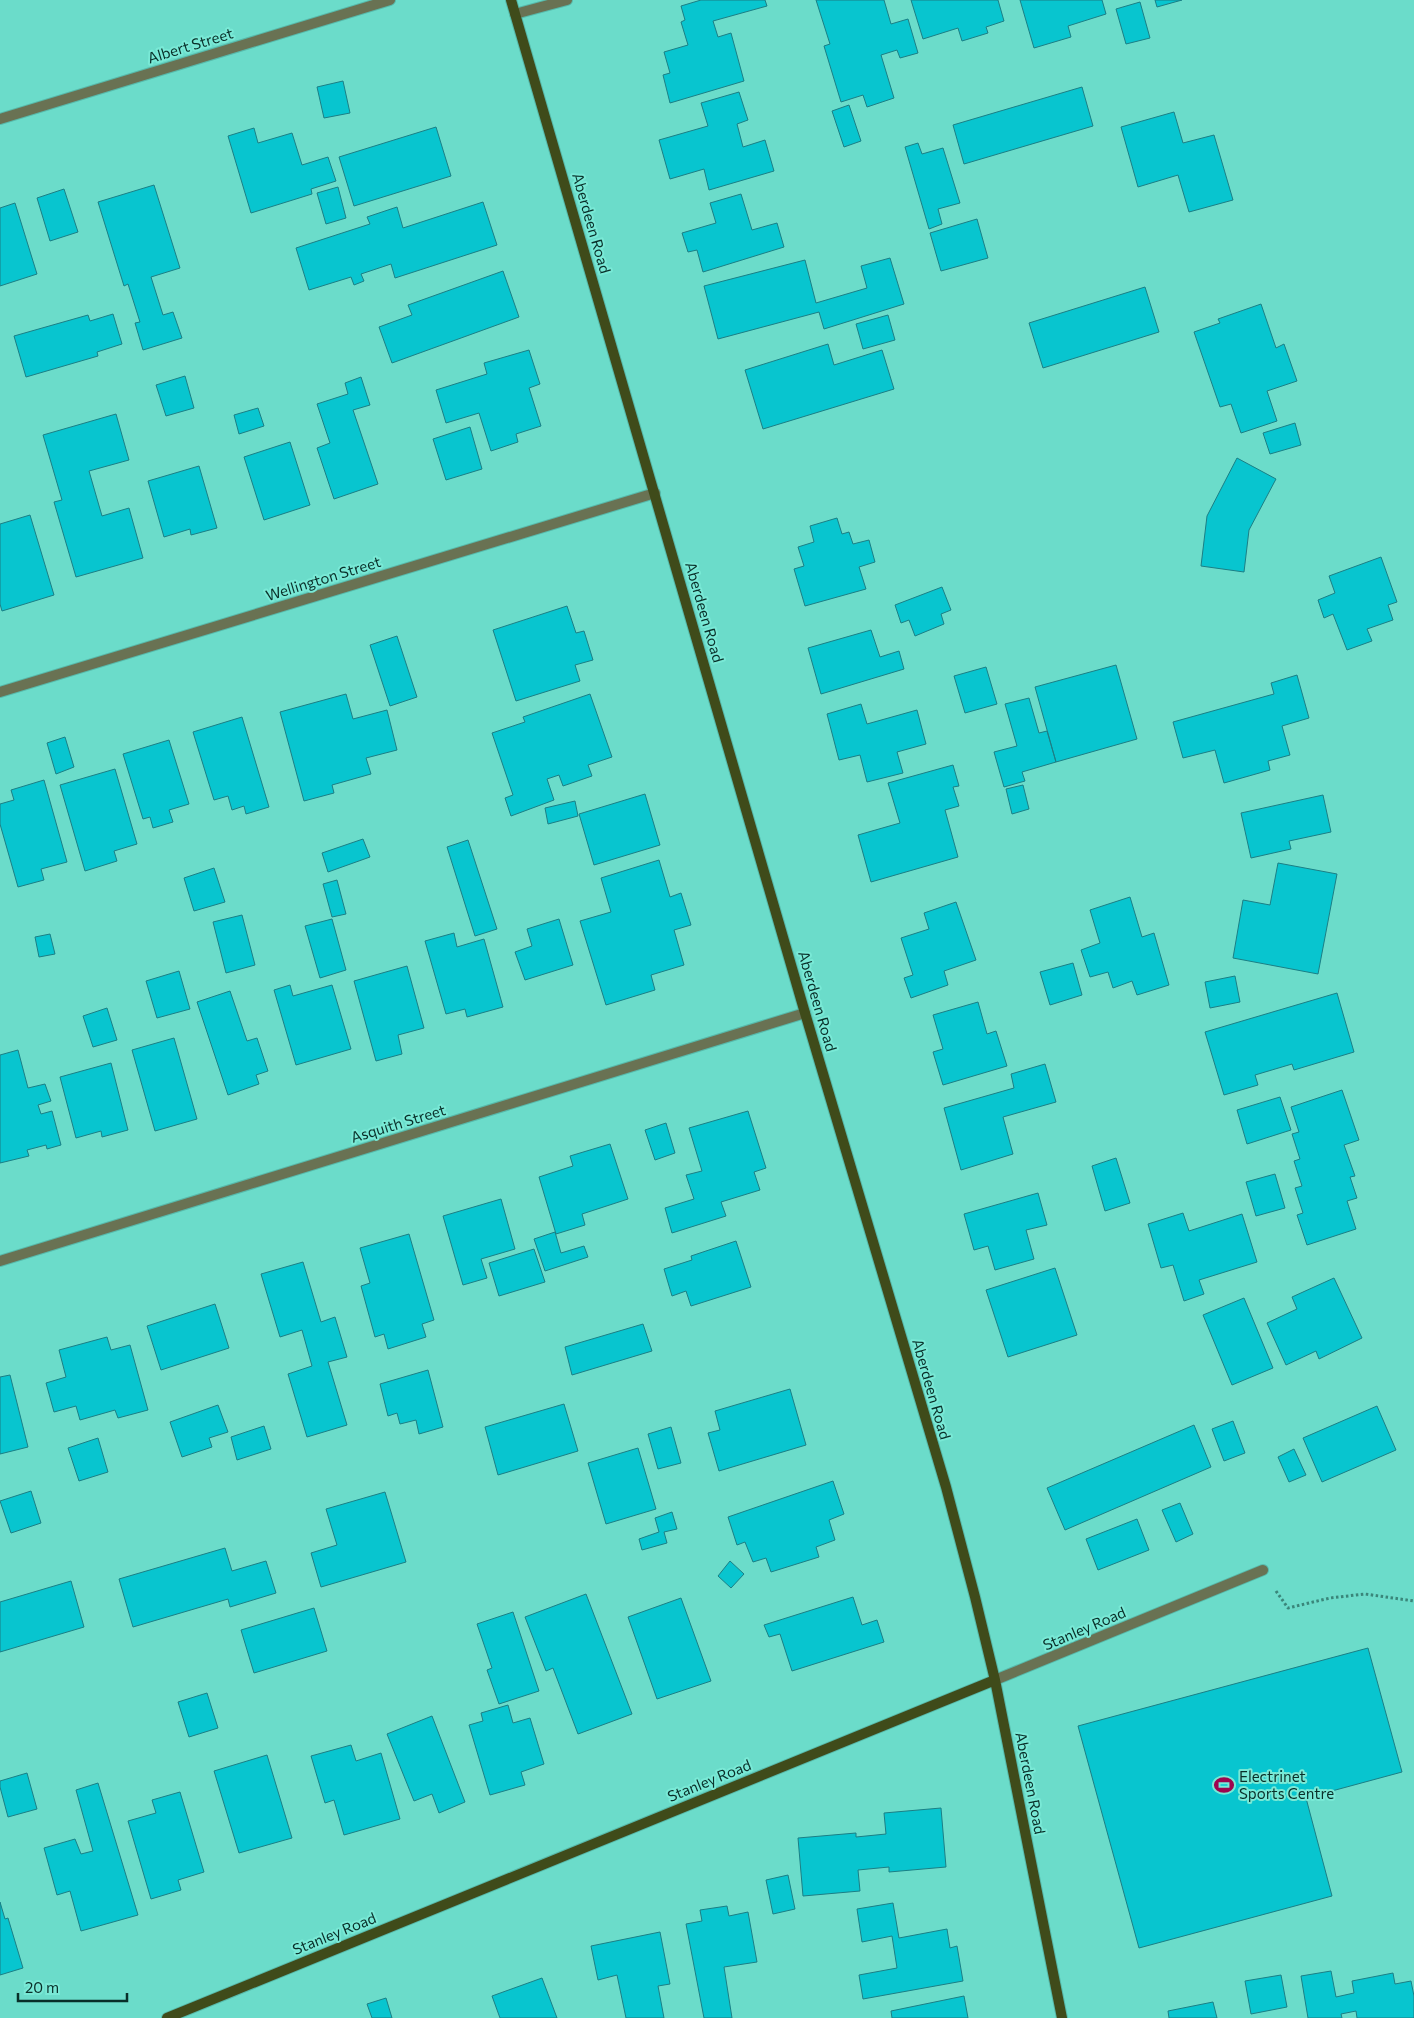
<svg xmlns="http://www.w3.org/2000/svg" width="1414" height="2018" font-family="Commissioner,sans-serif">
<rect width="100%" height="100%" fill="#6bdcca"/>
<path fill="#08c5cf" stroke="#1b7f85" d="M 701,0 L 765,0 L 767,6 L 713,21 L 718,37 L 731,33 L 744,81 L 670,103 L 663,75 L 670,73 L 664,52 L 688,45 L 681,22 L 685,20 L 681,6 Z
M 816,0 L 884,0 L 891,24 L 908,19 L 918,53 L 900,58 L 897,50 L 881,55 L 894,98 L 867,107 L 863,95 L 841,102 L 824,46 L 830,44 Z
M 911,0 L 998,0 L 1004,21 L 986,27 L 988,33 L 962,41 L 958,28 L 923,39 Z
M 1020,0 L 1102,0 L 1106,14 L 1068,26 L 1071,37 L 1034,48 Z
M 1155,0 L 1182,0 L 1157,7 Z
M 1140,2 L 1150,38 L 1126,44 L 1116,9 Z
M 343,81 L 350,113 L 324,118 L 317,87 Z
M 1082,87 L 1093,126 L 964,164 L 953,125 Z
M 739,92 L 748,120 L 737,124 L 743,147 L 765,140 L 774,171 L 709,190 L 704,169 L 670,179 L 659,140 L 708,126 L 701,103 Z
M 849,105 L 861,141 L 844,147 L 832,111 Z
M 1174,112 L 1183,143 L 1214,135 L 1233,200 L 1189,212 L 1178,175 L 1138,187 L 1121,127 Z
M 436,127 L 451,176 L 354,206 L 339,157 Z
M 254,128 L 258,143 L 292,133 L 302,165 L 328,157 L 336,181 L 311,189 L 312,194 L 251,213 L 228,136 Z
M 918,143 L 922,154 L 943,148 L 960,203 L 938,209 L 942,224 L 929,229 L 905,147 Z
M 154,185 L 180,268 L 151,277 L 163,315 L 173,312 L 182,338 L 143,350 L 135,323 L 140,322 L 128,284 L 124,286 L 98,202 Z
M 338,187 L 346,218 L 326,224 L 317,193 Z
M 64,189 L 78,232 L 50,241 L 37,198 Z
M 741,194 L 752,230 L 777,223 L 784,247 L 703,272 L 697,250 L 688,252 L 682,233 L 716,223 L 710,203 Z
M 483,202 L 497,245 L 395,278 L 391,264 L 361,274 L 364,281 L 354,285 L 351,277 L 309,290 L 296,248 L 370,224 L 367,217 L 397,207 L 403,228 Z
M 15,203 L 37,274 L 0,286 L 0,208 Z
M 977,219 L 988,258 L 941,271 L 930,233 Z
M 890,258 L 904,304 L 824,329 L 819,312 L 718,339 L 704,286 L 805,260 L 816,303 L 867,288 L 861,266 Z
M 503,271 L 519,317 L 392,363 L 379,327 L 412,315 L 408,305 Z
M 1145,287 L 1159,332 L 1043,368 L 1029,323 Z
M 1261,304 L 1276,348 L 1284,344 L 1297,381 L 1267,391 L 1277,421 L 1241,433 L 1231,404 L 1220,407 L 1194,332 L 1220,323 L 1218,319 Z
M 113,314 L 122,344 L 97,352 L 98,356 L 26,377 L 14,336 L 88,315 L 90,321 Z
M 888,315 L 895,340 L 863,349 L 856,324 Z
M 828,344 L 834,365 L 882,350 L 894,389 L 763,429 L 745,370 Z
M 529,350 L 540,384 L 529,388 L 541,426 L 516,434 L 518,442 L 491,451 L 479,413 L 446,423 L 436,390 L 487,374 L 484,363 Z
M 185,376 L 194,408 L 166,416 L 156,385 Z
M 361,377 L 370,405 L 353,410 L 378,484 L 334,499 L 317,448 L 330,443 L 317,404 L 348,394 L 345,383 Z
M 258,408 L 264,426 L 239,434 L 234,415 Z
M 116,414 L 129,460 L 89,471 L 102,516 L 129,508 L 143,558 L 76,577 L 54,502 L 62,500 L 43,435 Z
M 1295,423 L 1301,445 L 1270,454 L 1263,433 Z
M 470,427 L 482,469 L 446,480 L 433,439 Z
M 290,442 L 310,505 L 264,520 L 244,457 Z
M 1237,458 L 1276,479 L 1249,530 L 1244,572 L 1201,566 L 1207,516 Z
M 199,466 L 217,528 L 191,535 L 190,529 L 164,537 L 148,481 Z
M 30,515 L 54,595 L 2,611 L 0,604 L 0,524 Z
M 837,518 L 842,534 L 849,532 L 853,544 L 869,540 L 875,562 L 859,567 L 866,589 L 805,606 L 794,569 L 804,566 L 798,547 L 814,542 L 810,526 Z
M 1381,557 L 1397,602 L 1388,605 L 1393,620 L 1367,629 L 1372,641 L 1347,650 L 1333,614 L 1324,618 L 1318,600 L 1335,593 L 1329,576 Z
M 942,587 L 951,610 L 941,614 L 944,624 L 915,636 L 909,620 L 901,623 L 895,605 Z
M 567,606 L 576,633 L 584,631 L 593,660 L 575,665 L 580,681 L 516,701 L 493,630 Z
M 871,630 L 880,657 L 899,651 L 904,669 L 821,694 L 808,648 Z
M 397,636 L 417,697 L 390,706 L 370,645 Z
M 1116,665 L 1137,739 L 1056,762 L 1035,687 Z
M 986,667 L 997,704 L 965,713 L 954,676 Z
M 1297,675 L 1309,718 L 1282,726 L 1290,755 L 1268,761 L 1270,770 L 1224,783 L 1215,750 L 1183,758 L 1173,722 L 1274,694 L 1271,683 Z
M 346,694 L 353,719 L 387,710 L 397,750 L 366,758 L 371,774 L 332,785 L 334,793 L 304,801 L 280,712 Z
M 590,694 L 612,757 L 588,765 L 592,776 L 563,786 L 559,775 L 547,779 L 554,800 L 511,816 L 505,798 L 513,795 L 492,733 L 525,722 L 523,717 Z
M 1029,698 L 1039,733 L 1047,731 L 1056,762 L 1022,772 L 1025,781 L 1004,787 L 994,752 L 1017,746 L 1005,704 Z
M 861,704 L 867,724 L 917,710 L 926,744 L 897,752 L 903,773 L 867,782 L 860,755 L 839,760 L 827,714 Z
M 242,717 L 269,807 L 246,814 L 244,806 L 232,810 L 228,796 L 214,800 L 193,732 Z
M 65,737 L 74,767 L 56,774 L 47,743 Z
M 169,740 L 189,804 L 169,810 L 173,822 L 153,828 L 150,817 L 143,819 L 123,754 Z
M 953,765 L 959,786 L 953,787 L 959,806 L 945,810 L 958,857 L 871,882 L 858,835 L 900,823 L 888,783 Z
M 115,769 L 137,844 L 114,851 L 117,861 L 85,871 L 60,785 Z
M 44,780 L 67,862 L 41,869 L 44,880 L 18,887 L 0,824 L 0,804 L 14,800 L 11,790 Z
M 1023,785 L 1029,809 L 1012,814 L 1006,789 Z
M 645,794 L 660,845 L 594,865 L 579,814 Z
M 1323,795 L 1331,832 L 1289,841 L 1291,849 L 1251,858 L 1241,813 Z
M 575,801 L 578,816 L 548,824 L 545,808 Z
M 363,839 L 370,857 L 328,872 L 322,853 Z
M 468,840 L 497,929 L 475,936 L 447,847 Z
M 659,860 L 670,897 L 681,893 L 691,925 L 674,930 L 684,965 L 651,975 L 655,990 L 606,1005 L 580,921 L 611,912 L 601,878 Z
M 1278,863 L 1337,874 L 1318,974 L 1233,958 L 1243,900 L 1270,905 Z
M 214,868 L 225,902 L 194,911 L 184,878 Z
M 337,880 L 346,914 L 332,917 L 323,884 Z
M 1130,897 L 1142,937 L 1154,933 L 1169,985 L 1137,995 L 1132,981 L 1113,988 L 1108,972 L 1090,977 L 1081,950 L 1100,943 L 1090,910 Z
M 956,902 L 976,960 L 944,971 L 948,985 L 911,998 L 904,978 L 913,975 L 901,938 L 929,929 L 924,913 Z
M 242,915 L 255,965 L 226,973 L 213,922 Z
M 332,919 L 346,970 L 320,978 L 305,926 Z
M 559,919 L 573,965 L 525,980 L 515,952 L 532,946 L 527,929 Z
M 454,933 L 457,947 L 484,939 L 503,1007 L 467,1017 L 465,1009 L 446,1014 L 425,941 Z
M 50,934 L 55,954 L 39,957 L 35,937 Z
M 1073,963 L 1082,995 L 1050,1005 L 1040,972 Z
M 407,966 L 424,1028 L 398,1035 L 402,1054 L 376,1061 L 354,981 Z
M 179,971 L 190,1009 L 157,1018 L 146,981 Z
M 1235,976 L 1240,1002 L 1210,1008 L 1205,982 Z
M 290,985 L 293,996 L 332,985 L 351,1049 L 296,1065 L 274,990 Z
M 230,991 L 247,1041 L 257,1038 L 268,1071 L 256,1075 L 259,1084 L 228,1095 L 197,1002 Z
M 1337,993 L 1354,1052 L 1294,1070 L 1292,1064 L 1255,1075 L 1258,1085 L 1224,1095 L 1205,1032 Z
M 978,1002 L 987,1034 L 996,1031 L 1007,1066 L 943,1085 L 933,1052 L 943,1049 L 933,1015 Z
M 107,1008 L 117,1040 L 93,1047 L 83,1016 Z
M 174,1038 L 197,1119 L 155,1131 L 132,1050 Z
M 18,1050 L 28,1088 L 45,1084 L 51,1101 L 38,1105 L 41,1114 L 52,1111 L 61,1145 L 47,1149 L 46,1145 L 27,1150 L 29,1156 L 0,1163 L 0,1055 Z
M 111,1063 L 128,1130 L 102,1137 L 101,1131 L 76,1138 L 60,1077 Z
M 1045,1064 L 1056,1102 L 1003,1117 L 1013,1154 L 961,1170 L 944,1108 L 1014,1088 L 1011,1074 Z
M 1342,1090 L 1359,1140 L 1344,1145 L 1355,1176 L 1350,1177 L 1357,1198 L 1347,1201 L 1356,1229 L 1307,1245 L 1297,1215 L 1303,1213 L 1295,1188 L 1302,1186 L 1294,1161 L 1300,1159 L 1292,1134 L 1299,1132 L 1291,1107 Z
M 1280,1097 L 1291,1130 L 1247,1144 L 1237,1110 Z
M 748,1111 L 766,1168 L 754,1172 L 760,1190 L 721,1202 L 726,1216 L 672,1233 L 665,1208 L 694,1199 L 686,1175 L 702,1171 L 689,1128 Z
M 666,1123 L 675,1153 L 655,1160 L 645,1130 Z
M 610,1144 L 628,1199 L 582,1214 L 585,1225 L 556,1234 L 539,1177 L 573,1166 L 570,1156 Z
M 1116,1158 L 1130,1203 L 1105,1211 L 1092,1166 Z
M 1275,1174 L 1285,1208 L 1256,1216 L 1246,1182 Z
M 1038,1193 L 1047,1225 L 1026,1230 L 1034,1259 L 995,1270 L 988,1246 L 974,1250 L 964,1214 Z
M 501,1199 L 515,1249 L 481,1259 L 487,1278 L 463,1285 L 443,1216 Z
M 1183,1213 L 1189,1231 L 1242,1214 L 1257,1262 L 1199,1280 L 1204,1294 L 1184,1301 L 1173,1265 L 1161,1268 L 1148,1224 Z
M 555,1232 L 561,1253 L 584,1246 L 588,1257 L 545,1271 L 534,1239 Z
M 409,1234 L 434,1320 L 422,1324 L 426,1337 L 388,1349 L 384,1334 L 375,1337 L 361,1286 L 370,1283 L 360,1248 Z
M 736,1241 L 751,1287 L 691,1306 L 686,1291 L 672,1296 L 664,1269 L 692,1260 L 691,1256 Z
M 534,1249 L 545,1282 L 499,1296 L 489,1263 Z
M 303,1262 L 321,1322 L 335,1317 L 347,1357 L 328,1362 L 347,1425 L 307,1437 L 288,1374 L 312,1366 L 302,1330 L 280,1337 L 261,1274 Z
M 1055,1268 L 1077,1335 L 1008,1357 L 986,1290 Z
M 1334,1278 L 1362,1338 L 1319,1359 L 1316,1351 L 1286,1365 L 1267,1323 L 1297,1309 L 1292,1297 Z
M 1244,1298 L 1273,1368 L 1232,1385 L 1203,1315 Z
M 215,1304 L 229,1348 L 161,1370 L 147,1326 Z
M 643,1324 L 652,1351 L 572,1375 L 565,1347 Z
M 107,1337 L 111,1350 L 130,1345 L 148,1410 L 118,1418 L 115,1410 L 80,1420 L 76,1406 L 54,1412 L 46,1383 L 66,1377 L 59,1350 Z
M 428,1370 L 443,1427 L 419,1434 L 416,1420 L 400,1424 L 397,1413 L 388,1416 L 380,1384 Z
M 10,1375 L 28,1447 L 0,1454 L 0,1377 Z
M 790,1389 L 806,1445 L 719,1471 L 708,1433 L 720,1430 L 715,1411 Z
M 564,1404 L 578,1451 L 498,1475 L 485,1427 Z
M 218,1405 L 228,1432 L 209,1438 L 212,1447 L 182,1457 L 170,1422 Z
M 1377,1406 L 1396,1450 L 1322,1482 L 1303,1438 Z
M 1233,1421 L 1245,1453 L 1224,1461 L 1212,1429 Z
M 1194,1425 L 1211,1467 L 1065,1530 L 1047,1488 Z
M 264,1426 L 271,1449 L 237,1460 L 231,1437 Z
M 671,1427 L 681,1463 L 658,1469 L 648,1434 Z
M 98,1438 L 108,1472 L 79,1481 L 68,1448 Z
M 638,1448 L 656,1509 L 606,1524 L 588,1463 Z
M 1294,1449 L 1306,1475 L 1289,1482 L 1278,1457 Z
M 833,1481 L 844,1514 L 829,1520 L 835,1540 L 816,1547 L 819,1557 L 771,1572 L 766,1558 L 753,1562 L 745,1542 L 737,1545 L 728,1517 Z
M 31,1491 L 41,1523 L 11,1533 L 0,1501 Z
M 385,1492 L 406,1562 L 321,1587 L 311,1553 L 337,1545 L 326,1509 Z
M 1180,1503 L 1193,1534 L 1176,1542 L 1162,1510 Z
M 672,1512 L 677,1529 L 664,1532 L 667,1543 L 642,1550 L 639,1539 L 659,1532 L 655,1518 Z
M 1137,1519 L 1149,1550 L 1098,1570 L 1086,1539 Z
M 225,1548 L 232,1571 L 266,1561 L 276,1593 L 230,1607 L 228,1599 L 133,1627 L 119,1579 Z
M 730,1561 L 744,1574 L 731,1588 L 718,1576 Z
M 71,1581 L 84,1627 L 0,1652 L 0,1602 Z
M 586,1594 L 632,1714 L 578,1734 L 553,1668 L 546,1671 L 525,1617 Z
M 853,1597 L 862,1625 L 877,1620 L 884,1642 L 792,1671 L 780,1634 L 769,1637 L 764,1625 Z
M 681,1598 L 711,1681 L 657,1699 L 628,1617 Z
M 314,1608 L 327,1651 L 254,1673 L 241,1630 Z
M 513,1612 L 539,1691 L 499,1704 L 487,1670 L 492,1668 L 477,1624 Z
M 1368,1648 L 1402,1772 L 1306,1798 L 1332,1896 L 1139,1948 L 1078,1726 Z
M 207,1693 L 218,1728 L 189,1737 L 178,1702 Z
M 508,1705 L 513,1723 L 530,1718 L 544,1764 L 521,1772 L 525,1785 L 490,1795 L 469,1725 L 483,1721 L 481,1713 Z
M 432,1716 L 465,1802 L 439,1813 L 432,1794 L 414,1801 L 387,1734 Z
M 351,1745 L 356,1761 L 381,1753 L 400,1819 L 344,1835 L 334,1800 L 325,1803 L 311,1756 Z
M 267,1755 L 292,1838 L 239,1853 L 214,1771 Z
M 27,1773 L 37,1809 L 8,1817 L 0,1787 L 0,1781 Z
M 98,1783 L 138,1915 L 81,1931 L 70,1891 L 57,1895 L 44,1848 L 75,1839 L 81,1854 L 93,1851 L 76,1790 Z
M 180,1792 L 204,1872 L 178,1880 L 181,1890 L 151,1899 L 128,1821 L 156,1813 L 152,1800 Z
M 941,1808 L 946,1867 L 889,1872 L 889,1867 L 858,1870 L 860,1891 L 803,1896 L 798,1838 L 856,1833 L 856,1837 L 886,1834 L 884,1813 Z
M 788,1875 L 795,1909 L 773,1914 L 766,1880 Z
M 0,1902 L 5,1919 L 8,1918 L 23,1968 L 0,1975 Z
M 893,1903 L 899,1938 L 947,1929 L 950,1948 L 957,1946 L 963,1981 L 863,1999 L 859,1975 L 897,1968 L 892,1936 L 862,1942 L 857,1909 Z
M 727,1906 L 729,1916 L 748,1912 L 757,1962 L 724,1967 L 732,2018 L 704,2018 L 686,1924 L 702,1921 L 700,1910 Z
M 660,1932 L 670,1984 L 658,1986 L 664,2018 L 626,2018 L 617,1975 L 598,1980 L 591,1946 Z
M 1331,1971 L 1336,1997 L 1354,1993 L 1352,1981 L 1393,1973 L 1395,1984 L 1411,1981 L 1414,1996 L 1414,2018 L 1357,2018 L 1356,2011 L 1341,2014 L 1342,2018 L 1308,2018 L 1301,1976 Z
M 1281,1975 L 1287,2007 L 1251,2014 L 1245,1981 Z
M 542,1978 L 557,2018 L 500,2018 L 492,1996 Z
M 964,1996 L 968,2018 L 892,2018 L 891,2011 Z
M 386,1998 L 392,2018 L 372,2018 L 367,2004 Z
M 1213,2002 L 1217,2018 L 1169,2018 L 1168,2011 Z"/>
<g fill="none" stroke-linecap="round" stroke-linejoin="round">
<defs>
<path id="street" d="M 515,14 L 567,0
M 0,119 L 390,0
M 0,692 L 655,493
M 0,1261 L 805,1013
M 995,1680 L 1263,1570"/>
<path id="secondary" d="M 511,0 L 805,1013 L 946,1487 L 975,1597 L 995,1680 L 1062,2018
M 167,2018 L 995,1680"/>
</defs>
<use href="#street" stroke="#57b9aa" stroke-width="12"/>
<use href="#secondary" stroke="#57b9aa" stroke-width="12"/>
<path stroke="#3a867a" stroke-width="3" stroke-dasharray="2.5 2.5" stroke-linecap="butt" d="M 1276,1591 L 1288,1608 L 1330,1598 L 1365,1594 L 1414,1601"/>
<use href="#street" stroke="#697253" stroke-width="10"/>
<use href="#secondary" stroke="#3f4b1a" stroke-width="10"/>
</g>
<defs>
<symbol id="stadium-bare" viewBox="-9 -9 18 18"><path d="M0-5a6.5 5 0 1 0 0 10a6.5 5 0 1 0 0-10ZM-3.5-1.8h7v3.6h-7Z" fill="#9d044f" stroke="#79e9d6" stroke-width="2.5" paint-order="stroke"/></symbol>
</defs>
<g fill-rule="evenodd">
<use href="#stadium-bare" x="1210" y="1771" width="28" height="28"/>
</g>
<g text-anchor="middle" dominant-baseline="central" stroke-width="4" stroke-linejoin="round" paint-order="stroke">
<g font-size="15" fill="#092f29" stroke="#79e9d6">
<text transform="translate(190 45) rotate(-17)">Albert Street</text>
<text transform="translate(592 223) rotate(74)">Aberdeen Road</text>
<text transform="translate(323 578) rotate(-17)">Wellington Street</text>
<text transform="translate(705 612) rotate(74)">Aberdeen Road</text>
<text transform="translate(818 1001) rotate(74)">Aberdeen Road</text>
<text transform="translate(398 1123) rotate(-17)">Asquith Street</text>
<text transform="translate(932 1389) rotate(74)">Aberdeen Road</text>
<text transform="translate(1084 1628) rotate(-23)">Stanley Road</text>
<text transform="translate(709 1780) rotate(-22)">Stanley Road</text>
<text transform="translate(1031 1783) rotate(79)">Aberdeen Road</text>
<text transform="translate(334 1933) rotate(-22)">Stanley Road</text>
</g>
<g font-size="15" fill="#092f29" stroke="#79e9d6" text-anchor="start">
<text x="1239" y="1776">Electrinet<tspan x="1239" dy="17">Sports Centre</tspan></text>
</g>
</g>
<path d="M18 1993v8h109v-8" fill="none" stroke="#092f29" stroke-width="2.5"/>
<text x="25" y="1993" font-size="15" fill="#092f29" stroke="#79e9d6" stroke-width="4" paint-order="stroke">20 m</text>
</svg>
